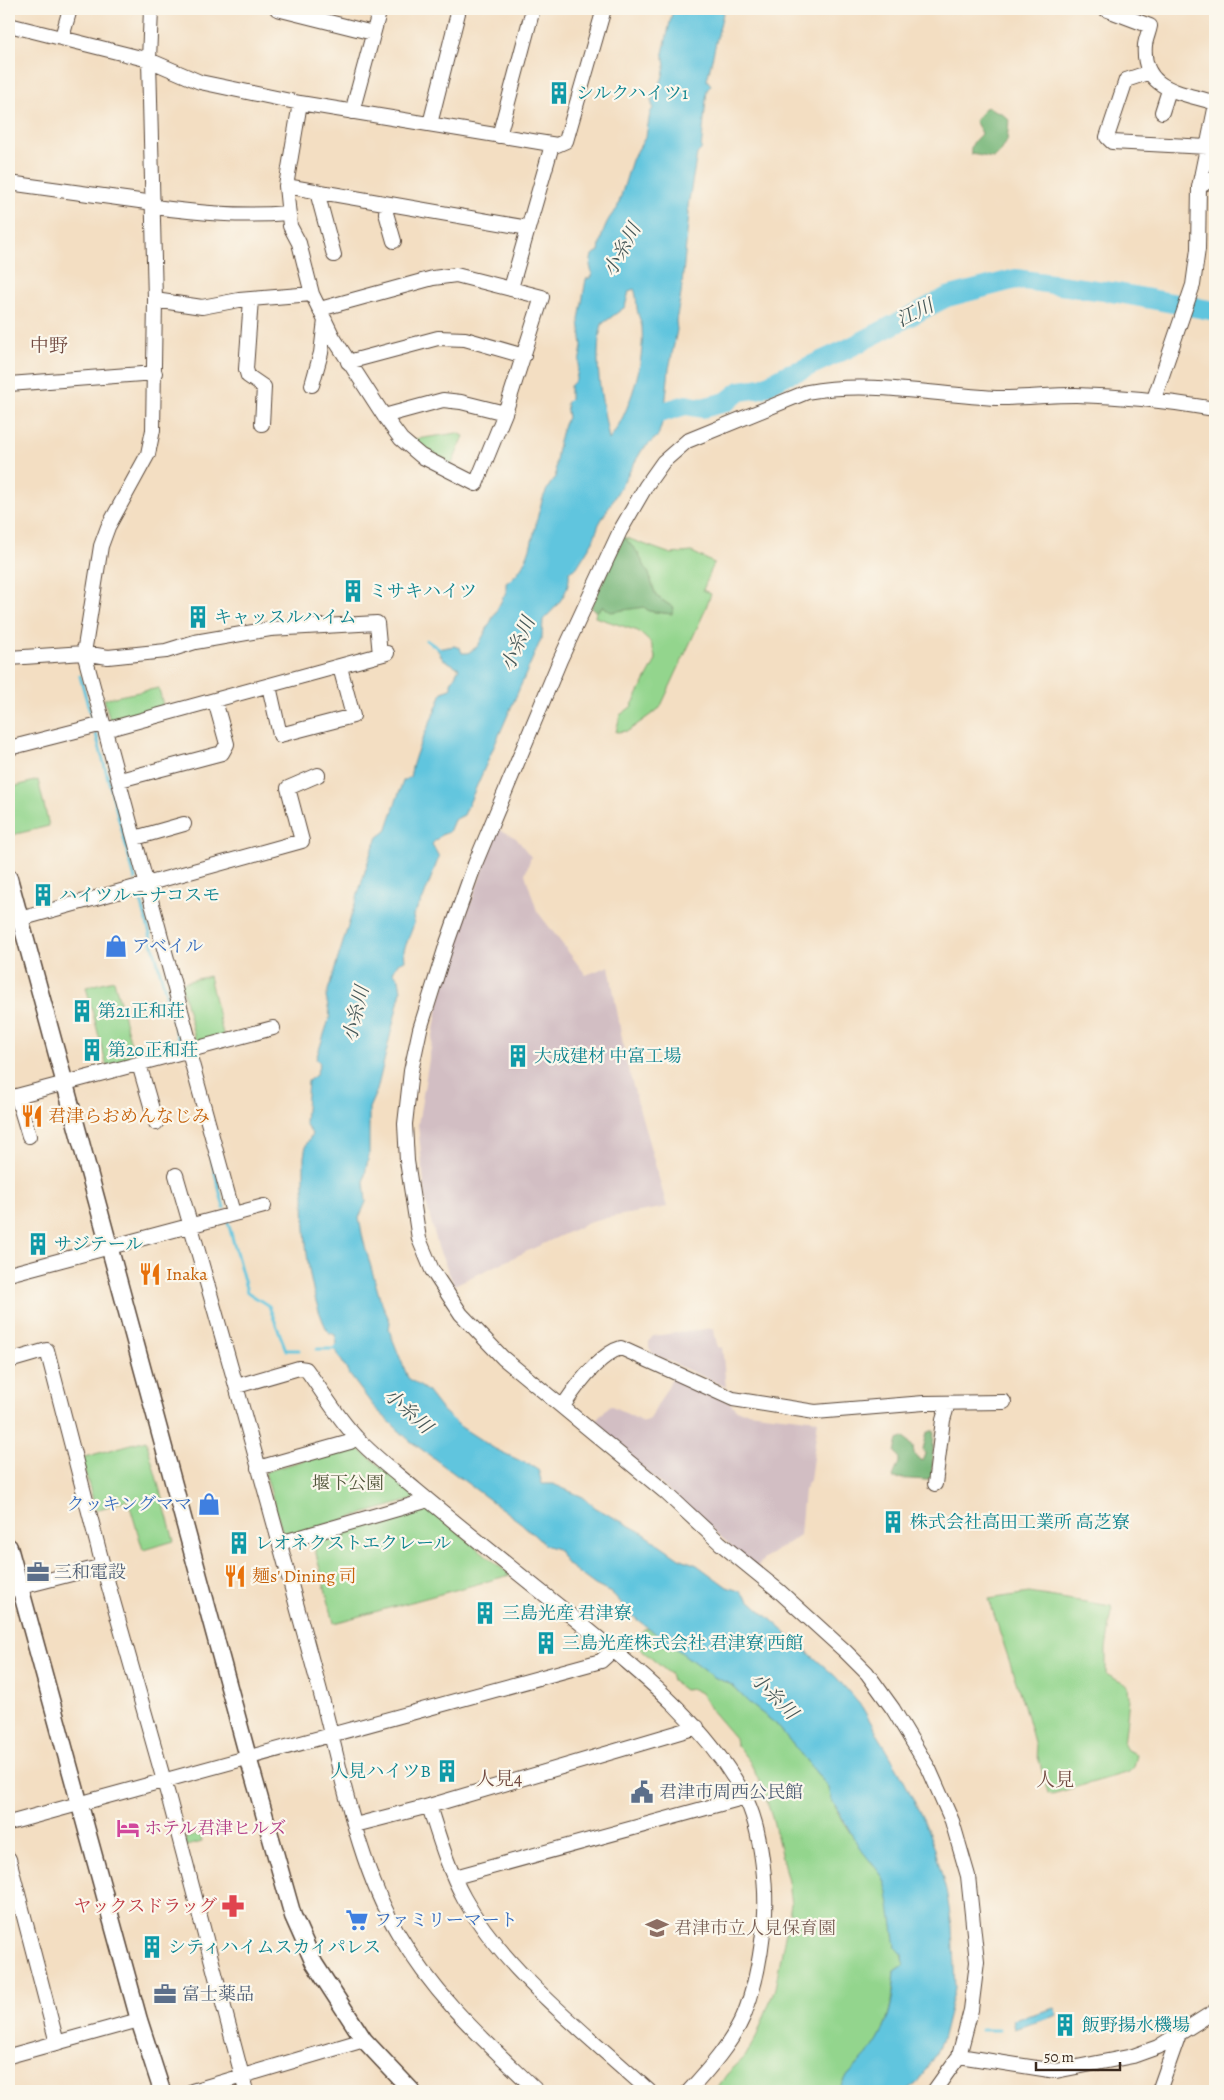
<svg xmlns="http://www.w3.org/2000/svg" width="1224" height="2100" font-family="Alegreya,'Noto Serif JP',serif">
<rect width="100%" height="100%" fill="#fbf7ec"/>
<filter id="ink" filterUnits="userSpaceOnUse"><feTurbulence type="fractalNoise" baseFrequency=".02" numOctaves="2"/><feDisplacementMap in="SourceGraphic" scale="10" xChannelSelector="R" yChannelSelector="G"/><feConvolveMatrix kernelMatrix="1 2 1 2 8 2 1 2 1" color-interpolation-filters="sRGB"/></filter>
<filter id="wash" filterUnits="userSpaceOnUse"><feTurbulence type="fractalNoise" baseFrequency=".0096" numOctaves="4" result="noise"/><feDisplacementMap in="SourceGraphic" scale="20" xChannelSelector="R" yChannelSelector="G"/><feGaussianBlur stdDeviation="1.12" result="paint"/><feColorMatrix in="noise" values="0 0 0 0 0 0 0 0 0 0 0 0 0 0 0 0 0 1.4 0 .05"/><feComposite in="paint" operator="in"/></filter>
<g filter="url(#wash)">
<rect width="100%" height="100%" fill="#f3dec2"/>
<path fill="#d2bec3" d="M 498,829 L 516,838 L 531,857 L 525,874 L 537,911 L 586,975 L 609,966 L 626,1061 L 667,1207 L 595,1220 L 454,1285 L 439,1250 L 426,1203 L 418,1124 L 437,1012 L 452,953 Z
M 713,1328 L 718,1348 L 722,1347 L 726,1387 L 653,1354 L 649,1348 L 649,1341 L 653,1336 Z
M 673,1377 L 729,1402 L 738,1411 L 818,1420 L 810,1480 L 804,1490 L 800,1535 L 765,1558 L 756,1568 L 593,1424 L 610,1405 L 643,1422 L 650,1419 Z"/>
<path fill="#93d58d" stroke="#678056" d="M 457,433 L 464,436 L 451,466 L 423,453 L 410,440 Z
M 624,537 L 671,554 L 692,552 L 714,563 L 703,590 L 711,594 L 703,615 L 660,708 L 628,731 L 616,732 L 620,715 L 631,707 L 656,660 L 651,643 L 638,631 L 595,617 L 596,612 L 603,606 L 644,607 L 649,611 L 671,614 L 674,608 L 656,596 L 649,574 L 637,552 Z
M 159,688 L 164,710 L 114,722 L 110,721 L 104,699 Z
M 38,780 L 49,826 L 12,835 L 9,819 L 9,788 Z
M 209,976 L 224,1038 L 196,1043 L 181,983 Z
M 114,980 L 135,1059 L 107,1067 L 86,987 Z
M 146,1440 L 174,1541 L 143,1550 L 128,1500 L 96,1510 L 81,1458 Z
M 354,1445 L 415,1494 L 415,1499 L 286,1536 L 283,1534 L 265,1472 Z
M 424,1507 L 429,1508 L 510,1575 L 334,1623 L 312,1538 Z
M 1029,1593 L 1111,1606 L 1112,1611 L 1106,1649 L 1106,1674 L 1128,1686 L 1129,1698 L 1124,1745 L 1127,1750 L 1137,1754 L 1134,1767 L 1129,1772 L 1052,1794 L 1048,1793 L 1024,1706 L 989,1599 Z
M 649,1628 L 714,1677 L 732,1685 L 749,1703 L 776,1724 L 829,1788 C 837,1823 863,1847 882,1876 C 892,1891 902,1946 904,1965 L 895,1971 C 893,2002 888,2031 867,2055 C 856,2067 845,2077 837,2091 L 715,2091 L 727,2074 L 745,2057 L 757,2035 L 775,1988 L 791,1904 L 788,1882 L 774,1824 L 764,1792 L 750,1762 L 736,1744 L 735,1738 L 710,1709 L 701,1693 L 693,1689 L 684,1690 L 672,1681 L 670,1674 L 633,1643 L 644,1629 Z
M 200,1833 L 202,1842 L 187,1846 L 185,1838 Z"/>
<path fill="#76b678" stroke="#58704b" d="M 989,107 L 998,113 L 1000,112 L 1009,120 L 1007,141 L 1000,153 L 993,158 L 971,154 C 969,145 976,139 982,133 L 975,121 L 985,108 Z
M 624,537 L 637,552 L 649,574 L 656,596 L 674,608 L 672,614 L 649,611 L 644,607 L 611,612 L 603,606 L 596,612 L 591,607 Z
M 931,1431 L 934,1431 L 932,1476 L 927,1480 L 893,1478 C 895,1467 904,1462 895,1452 L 898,1440 L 905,1437 L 913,1447 L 914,1454 L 922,1461 L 925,1454 L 923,1449 L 927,1433 Z"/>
<path fill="#60c5de" stroke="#4e787e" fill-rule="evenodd" d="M 673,9 L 724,9 L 707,80 L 711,85 L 707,90 L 701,150 L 697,154 L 688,206 L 689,214 L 681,294 L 676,321 L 677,330 L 669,369 L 664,417 L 658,436 L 642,450 L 599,524 L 593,541 L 577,567 L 569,572 C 571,592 556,607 543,620 L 542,637 L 464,815 L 454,820 L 449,832 L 441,835 L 432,844 L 439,857 L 423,899 L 413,915 L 414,924 L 404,950 L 405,960 L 398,963 L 393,972 L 399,979 L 401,991 L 377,1090 L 369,1108 L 369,1154 L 364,1180 L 366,1202 L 359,1218 L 363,1239 L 380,1299 L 390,1322 L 389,1330 L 408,1378 L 427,1391 L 441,1409 L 461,1427 L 495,1449 L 538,1469 L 542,1484 L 553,1484 L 583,1497 L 596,1508 L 643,1533 L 679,1558 L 697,1565 L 727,1587 L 739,1591 L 836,1677 L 862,1707 L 900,1773 L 924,1821 L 935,1849 L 947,1895 L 952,1927 L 955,1988 L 942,2040 L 935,2055 L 916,2084 L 906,2091 L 837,2091 C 845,2077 856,2067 867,2055 C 889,2029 893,2003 895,1971 L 904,1965 L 903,1955 L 896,1947 L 888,1892 L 883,1877 L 859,1847 L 832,1800 L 829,1788 L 776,1724 L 749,1703 L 732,1685 L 714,1677 L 635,1618 L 613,1594 L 595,1585 L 568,1565 L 557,1549 L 545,1545 L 521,1523 L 409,1440 L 374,1407 L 349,1374 L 334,1347 L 337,1343 L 335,1335 L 328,1332 C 302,1281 304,1213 304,1157 L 306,1145 L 312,1134 L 305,1123 L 308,1081 L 316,1075 L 320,1063 L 316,1059 L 330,1016 L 326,997 L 371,852 L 378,837 L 386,831 L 403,781 L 410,777 C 415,746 433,722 442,692 L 451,689 L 451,683 L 459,668 L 443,659 L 437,649 L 454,646 L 460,648 L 462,653 L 468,653 L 478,646 L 506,592 L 506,583 C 543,558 528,506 556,477 C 554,466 560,425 568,418 L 566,403 L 570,399 L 570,386 L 576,380 L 582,346 L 579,320 L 586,279 L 590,278 L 592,274 L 590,265 L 592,255 L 599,251 C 601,236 605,220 617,209 L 632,160 L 646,136 L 650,113 L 653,108 L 651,100 L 662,79 L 665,67 L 663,53 ZM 634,289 C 637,296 636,301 637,308 C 637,314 641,320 642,327 C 645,363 630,412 609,440 C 603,403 592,362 602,324 L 625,307 L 629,291 Z
M 1055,2008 L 1058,2015 L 1014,2029 L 1012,2020 Z"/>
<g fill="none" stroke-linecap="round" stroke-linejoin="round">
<path stroke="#60c5de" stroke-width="3" d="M 426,640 L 439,649
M 80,676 L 92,720
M 96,734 L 135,879
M 139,893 L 180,1046
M 210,1154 L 224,1208
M 228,1222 L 247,1292 L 269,1306 L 286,1350 L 299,1350
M 317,1349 L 339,1349
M 981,2030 L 999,2030"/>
<path stroke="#60c5de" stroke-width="20" d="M 641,424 L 653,415 L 686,405 L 702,408 L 726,402 L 740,391 L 762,388 L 788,374 L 801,370 L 847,349 L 947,297 L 1016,279 L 1118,293 L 1215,311"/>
</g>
</g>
<g filter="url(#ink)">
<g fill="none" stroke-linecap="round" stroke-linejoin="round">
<defs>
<path id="minor" d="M 151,9 L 149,60 L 155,300 L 153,430 L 148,454 L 108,527 L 101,546 L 84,653 L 190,1044 L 188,1049 L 233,1213
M 277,9 L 373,33
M 1105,9 L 1150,26 C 1149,32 1146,38 1145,45 C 1141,91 1182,92 1215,103
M 9,25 L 149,60 L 200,82 L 300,103 L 557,145 L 566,141 L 604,9
M 62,37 L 70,9
M 1150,72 L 1126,80 L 1107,137 L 1112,142 L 1207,147
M 300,103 L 286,186 L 290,226 L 299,243 L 312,294 L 333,337 L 384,416 L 401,439 L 421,456 L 476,484 L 505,413 L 542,297 L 456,275 L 433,278 L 320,309
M 352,112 L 380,9
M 1162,112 L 1169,90
M 430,124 L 459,9
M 499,136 L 533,9
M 9,183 L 154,203
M 286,186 L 528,228
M 1199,187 L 1215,177
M 317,192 L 334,255
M 387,204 L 386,213 L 394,241
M 154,207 C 200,213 242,217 288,213
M 511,288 L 552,145
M 251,299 L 246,369 L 248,376 L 264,387 L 262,424
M 155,300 L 202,307 L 239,300 L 312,294
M 348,362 L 438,338 L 465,339 L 524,356
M 9,384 L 155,373
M 312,385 L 321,353 L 325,320
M 1154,399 L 1193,285 L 1198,249 L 1199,187 L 1215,109
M 384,416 L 443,400 L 461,402 L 505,413
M 9,658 L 84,653 L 108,657 L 166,651 L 195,642 L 270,629 L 377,623 L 380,655
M 269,686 L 280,735 L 353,716 L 340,667
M 105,730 L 387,653
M 9,748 L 103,724
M 120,780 L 222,753 L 227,744 L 215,701
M 135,838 L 184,824
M 9,922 L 302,841 L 288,788 L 318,775
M 139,1064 L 156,1123
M 17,1096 L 29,1136
M 9,1098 L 273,1028
M 176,1175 C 225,1343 271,1511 317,1680 C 340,1761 355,1861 398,1933 C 436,1998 484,2040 537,2091
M 9,1274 L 264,1206
M 9,1361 L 47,1350 L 103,1566 L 168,1795 L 246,2091
M 237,1386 L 299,1368 L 306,1369 C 323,1392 337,1417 356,1437 C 374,1457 396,1473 416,1490 C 470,1535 525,1579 580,1623 C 641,1673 706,1724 744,1795 C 762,1828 769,1896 763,1933 C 760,1960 754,1990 744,2015 C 732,2043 709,2069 689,2091
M 563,1406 C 575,1388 599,1354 621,1348 L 733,1399 L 815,1412 L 924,1403 L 1004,1402
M 258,1468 L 350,1442 L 356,1437
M 935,1484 L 943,1420 L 948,1403
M 280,1543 L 422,1502 L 427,1499
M 9,1590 L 103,1566
M 429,1806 C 439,1837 448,1869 464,1898 C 504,1971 588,2035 649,2091
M 9,1823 L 601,1661 L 613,1650
M 355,1825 L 429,1806 L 697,1727
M 9,1859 L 57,2043
M 455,1877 L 746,1797
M 9,2056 L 139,2020
M 959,2056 L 1056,2071 L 1133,2056 L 1158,2047 L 1215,2011
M 192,2091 L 364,2040
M 934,2091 L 959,2056 L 971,2010 L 977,1962 L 968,1876 L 952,1821 L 929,1769 L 893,1709 L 867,1673 L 845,1651 L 779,1591 L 720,1543 L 664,1491 L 503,1358 L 461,1314 L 432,1270 L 419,1239 L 407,1161 L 405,1124 L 411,1071 L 420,1029 L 447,943 L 475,864 L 560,660 L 620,531 L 646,486 L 663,462 L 687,441 L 807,392 C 869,380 934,395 996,398 C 1023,398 1050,395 1076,395 C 1123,396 1169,401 1215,409
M 1159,2091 L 1179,2034"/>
<path id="tertiary" d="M 9,878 L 248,1757 L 293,1916 L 314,1963 L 364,2040 L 412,2091
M 9,1547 L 139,2020 L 162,2091"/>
</defs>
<use href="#minor" stroke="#574537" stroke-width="16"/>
<use href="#tertiary" stroke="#574537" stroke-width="19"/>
<use href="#minor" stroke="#fff" stroke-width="14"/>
<use href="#tertiary" stroke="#fff" stroke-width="16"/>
</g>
</g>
<defs>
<symbol id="building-bare" viewBox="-9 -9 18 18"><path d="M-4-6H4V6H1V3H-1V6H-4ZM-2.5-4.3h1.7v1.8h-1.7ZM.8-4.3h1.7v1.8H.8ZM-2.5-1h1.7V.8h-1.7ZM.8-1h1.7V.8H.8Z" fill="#0f9aa8" stroke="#fbf7ec" stroke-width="2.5" paint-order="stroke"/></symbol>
<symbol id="shop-bare" viewBox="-9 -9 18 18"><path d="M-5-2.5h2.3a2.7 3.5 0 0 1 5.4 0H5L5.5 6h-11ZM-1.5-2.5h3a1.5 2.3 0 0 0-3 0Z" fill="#3f7fe0" stroke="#fbf7ec" stroke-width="2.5" paint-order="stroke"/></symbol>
<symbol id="restaurant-bare" viewBox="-9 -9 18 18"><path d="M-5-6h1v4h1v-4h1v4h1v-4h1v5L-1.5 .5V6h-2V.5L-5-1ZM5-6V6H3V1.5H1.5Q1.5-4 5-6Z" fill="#e8710a" stroke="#fbf7ec" stroke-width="2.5" paint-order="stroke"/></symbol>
<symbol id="office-bare" viewBox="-9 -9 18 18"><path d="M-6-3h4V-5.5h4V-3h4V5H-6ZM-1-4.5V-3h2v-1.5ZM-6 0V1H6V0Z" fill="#5c6f8a" stroke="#fbf7ec" stroke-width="2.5" paint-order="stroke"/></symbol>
<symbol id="civic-bare" viewBox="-9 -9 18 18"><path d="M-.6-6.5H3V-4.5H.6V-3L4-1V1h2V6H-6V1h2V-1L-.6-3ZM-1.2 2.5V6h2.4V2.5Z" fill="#5c6f8a" stroke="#fbf7ec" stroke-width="2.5" paint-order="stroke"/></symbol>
<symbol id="hotel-bare" viewBox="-9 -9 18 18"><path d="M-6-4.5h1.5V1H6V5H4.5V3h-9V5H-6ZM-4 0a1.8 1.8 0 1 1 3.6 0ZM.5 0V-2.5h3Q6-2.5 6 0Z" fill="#d1479c" stroke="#fbf7ec" stroke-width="2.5" paint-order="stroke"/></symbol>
<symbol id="pharmacy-bare" viewBox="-9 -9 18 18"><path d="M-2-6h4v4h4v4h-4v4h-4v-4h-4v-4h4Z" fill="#e0444e" stroke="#fbf7ec" stroke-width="2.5" paint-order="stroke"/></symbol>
<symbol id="supermarket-bare" viewBox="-9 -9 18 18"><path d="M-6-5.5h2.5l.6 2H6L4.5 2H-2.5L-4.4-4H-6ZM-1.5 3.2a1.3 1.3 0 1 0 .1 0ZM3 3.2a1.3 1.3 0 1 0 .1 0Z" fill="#3f7fe0" stroke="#fbf7ec" stroke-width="2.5" paint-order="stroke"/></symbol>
<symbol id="school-bare" viewBox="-9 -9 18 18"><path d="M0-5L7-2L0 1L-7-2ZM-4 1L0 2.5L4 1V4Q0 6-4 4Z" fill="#8d6e63" stroke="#fbf7ec" stroke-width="2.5" paint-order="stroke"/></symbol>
</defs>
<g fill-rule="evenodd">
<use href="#building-bare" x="543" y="77" width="32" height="32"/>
<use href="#building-bare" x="337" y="575" width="32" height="32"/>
<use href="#building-bare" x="182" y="601" width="32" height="32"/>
<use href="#building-bare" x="27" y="879" width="32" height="32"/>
<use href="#shop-bare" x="100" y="930" width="32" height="32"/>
<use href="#building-bare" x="66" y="995" width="32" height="32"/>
<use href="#building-bare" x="76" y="1034" width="32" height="32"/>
<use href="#building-bare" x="502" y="1040" width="32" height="32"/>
<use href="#restaurant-bare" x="16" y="1100" width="32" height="32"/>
<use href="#building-bare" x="22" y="1228" width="32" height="32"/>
<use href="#restaurant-bare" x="134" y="1258" width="32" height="32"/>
<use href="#shop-bare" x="193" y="1488" width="32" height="32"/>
<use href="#building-bare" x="877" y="1506" width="32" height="32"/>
<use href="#building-bare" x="223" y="1527" width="32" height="32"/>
<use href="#office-bare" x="22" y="1556" width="32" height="32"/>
<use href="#restaurant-bare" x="219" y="1560" width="32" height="32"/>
<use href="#building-bare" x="469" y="1597" width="32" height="32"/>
<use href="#building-bare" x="530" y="1627" width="32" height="32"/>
<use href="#building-bare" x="431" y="1755" width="32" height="32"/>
<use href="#civic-bare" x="626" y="1776" width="32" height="32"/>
<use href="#hotel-bare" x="112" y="1812" width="32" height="32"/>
<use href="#pharmacy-bare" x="217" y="1890" width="32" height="32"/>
<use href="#supermarket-bare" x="341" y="1904" width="32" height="32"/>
<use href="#school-bare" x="641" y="1912" width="32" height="32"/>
<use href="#building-bare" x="136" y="1931" width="32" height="32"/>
<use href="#office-bare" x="149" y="1978" width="32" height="32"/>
<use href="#building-bare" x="1049" y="2009" width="32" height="32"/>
</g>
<g text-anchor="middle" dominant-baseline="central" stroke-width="4.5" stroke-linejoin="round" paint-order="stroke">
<g font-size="18" fill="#0d838f" stroke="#fbf7ec" text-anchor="start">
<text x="576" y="93">シルクハイツ1</text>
<text x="369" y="591">ミサキハイツ</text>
<text x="214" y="617">キャッスルハイム</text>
<text x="59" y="895">ハイツルーナコスモ</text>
<text x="98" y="1011">第21正和荘</text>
<text x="108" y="1050">第20正和荘</text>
<text x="534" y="1056">大成建材 中富工場</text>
<text x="54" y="1244">サジテール</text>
<text x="910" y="1522">株式会社高田工業所 高芝寮</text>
<text x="255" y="1543">レオネクストエクレール</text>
<text x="502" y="1613">三島光産 君津寮</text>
<text x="562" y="1643">三島光産株式会社 君津寮 西館</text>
<text x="431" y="1771" text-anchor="end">人見ハイツB</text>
<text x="168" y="1947">シティハイムスカイパレス</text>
<text x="1082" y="2025">飯野揚水機場</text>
</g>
<g font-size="18" fill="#366cbe" stroke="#fbf7ec" text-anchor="start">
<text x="132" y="946">アベイル</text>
<text x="192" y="1504" text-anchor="end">クッキングママ</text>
<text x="374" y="1920">ファミリーマート</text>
</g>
<g font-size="18" fill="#c56008" stroke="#fbf7ec" text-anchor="start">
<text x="48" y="1116">君津らおめんなじみ</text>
<text x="166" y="1274">Inaka</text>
<text x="252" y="1576">麺s' Dining 司</text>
</g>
<g font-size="18" fill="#51553a" stroke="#fbf7ec">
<text x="348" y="1483">堰下公園</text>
</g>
<g font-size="18" fill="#4e5e75" stroke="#fbf7ec" text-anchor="start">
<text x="54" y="1572">三和電設</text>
<text x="659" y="1792">君津市周西公民館</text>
<text x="182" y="1994">富士薬品</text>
</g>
<g font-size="18" fill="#b23c85" stroke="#fbf7ec" text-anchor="start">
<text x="144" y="1828">ホテル君津ヒルズ</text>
</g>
<g font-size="18" fill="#be3a42" stroke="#fbf7ec" text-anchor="end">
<text x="217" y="1906">ヤックスドラッグ</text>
</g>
<g font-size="18" fill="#785e54" stroke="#fbf7ec" text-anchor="start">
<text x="674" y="1928">君津市立人見保育園</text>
</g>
<g font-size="19" font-style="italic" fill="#465858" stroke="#fbf7ec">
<text transform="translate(622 250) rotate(-61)">小糸川</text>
<text transform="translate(915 313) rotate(-26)">江川</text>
<text transform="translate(518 644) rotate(-66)">小糸川</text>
<text transform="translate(356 1014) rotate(-76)">小糸川</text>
<text transform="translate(408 1411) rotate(42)">小糸川</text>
<text transform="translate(774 1696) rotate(45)">小糸川</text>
</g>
<g font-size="19" fill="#734c43" stroke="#fbf7ec">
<text x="49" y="346">中野</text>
<text x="499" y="1779">人見4</text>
<text x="1055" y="1780">人見</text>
</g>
</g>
<rect width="1224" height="2100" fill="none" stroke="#fbf7ec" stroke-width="30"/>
<path d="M1036 2062v8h84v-8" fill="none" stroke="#3b2a1e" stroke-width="2.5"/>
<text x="1044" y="2062" font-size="15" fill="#3b2a1e" stroke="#fbf7ec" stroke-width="4" paint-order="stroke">50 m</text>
</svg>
